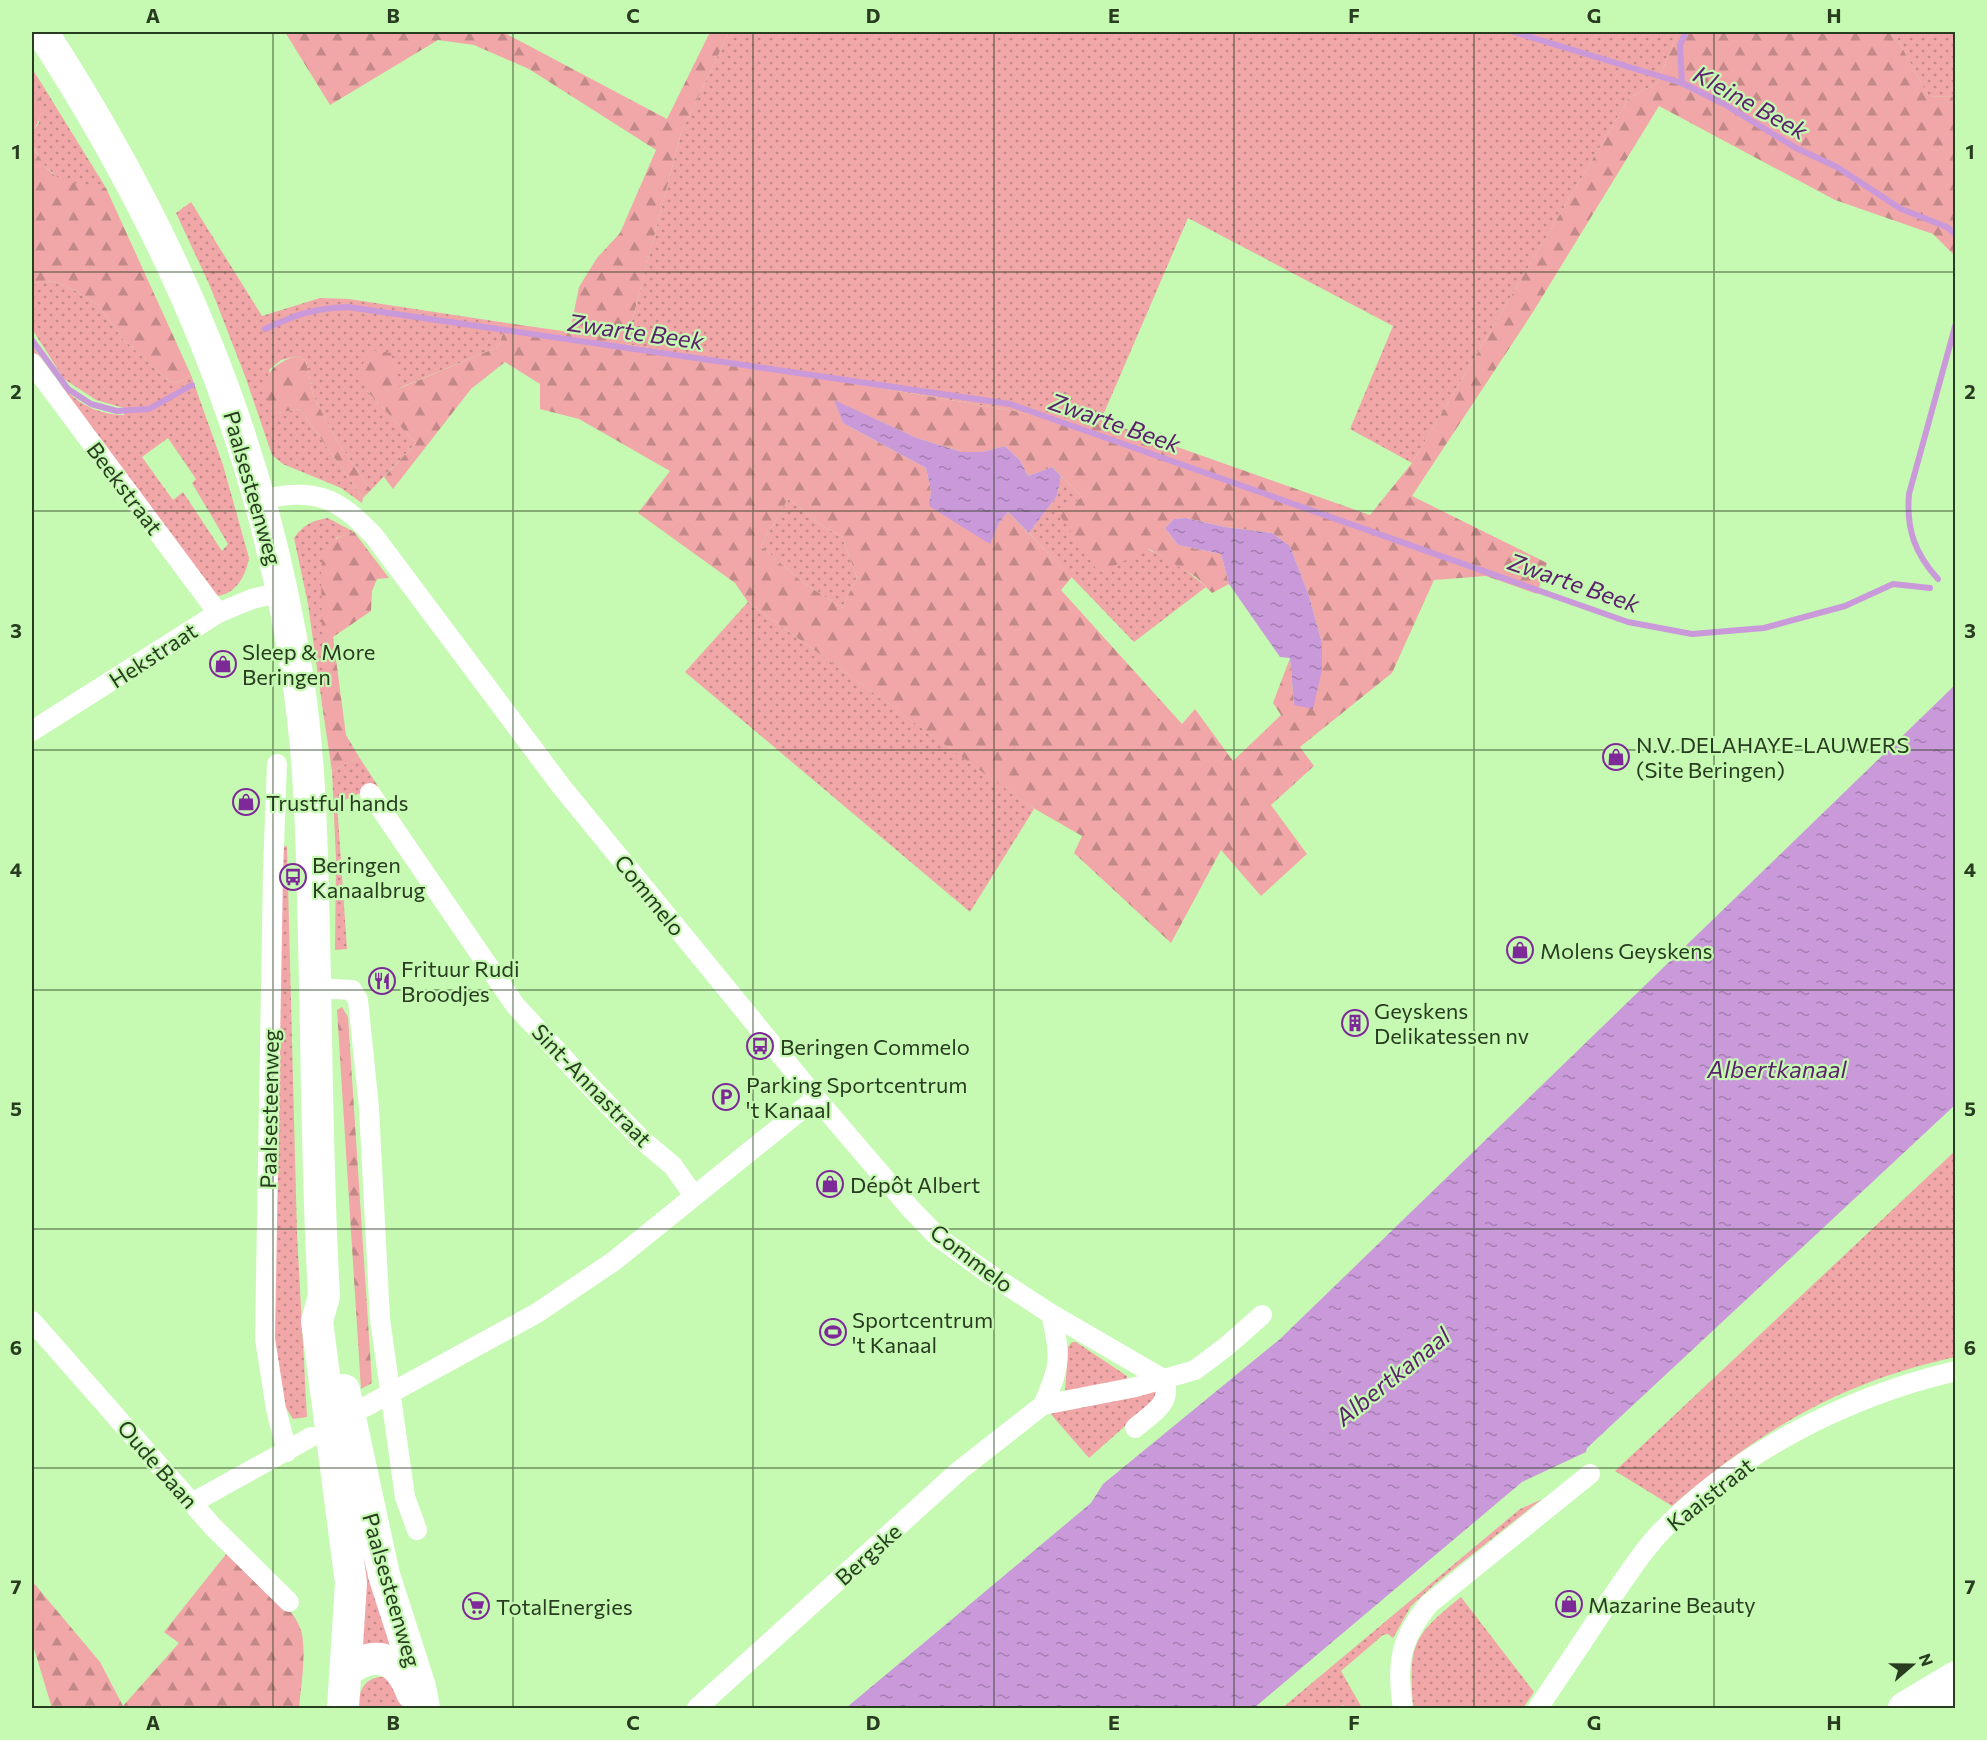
<svg xmlns="http://www.w3.org/2000/svg" width="1987" height="1740" font-family="Commissioner,sans-serif">
<defs>
<pattern id="grass-dots" width="8" height="8" patternUnits="userSpaceOnUse" patternTransform="scale(1.5)"><rect width="8" height="8" fill="#f1a6a8"/><path d="M2 2h.1M6 6h.1" fill="none" stroke="#c38888" stroke-width="1.8" stroke-linecap="round"/></pattern>
<pattern id="forest-firs" width="22" height="20" patternUnits="userSpaceOnUse" patternTransform="scale(1.5)"><rect width="22" height="20" fill="#f1a6a8"/><path d="M5 1l3.5 6h-7zM16 11l3.5 6h-7z" fill="#c38888"/></pattern>
<pattern id="water-ripples" width="26" height="14" patternUnits="userSpaceOnUse" patternTransform="scale(1.5)"><rect width="26" height="14" fill="#ca99da"/><path d="M2 4q2-2 4 0t4 0M15 11q2-2 4 0t4 0" fill="none" stroke="#a47eb0"/></pattern>
</defs>
<rect width="100%" height="100%" fill="#c6fab3"/>
<path fill="url(#grass-dots)" fill-rule="evenodd" d="M 729,32 L 1678,32 L 1657,83 L 1629,98 L 1412,463 L 1350,429 L 1393,326 L 1188,218 L 1101,420 L 1071,421 L 626,344 L 681,133 Z
M 1888,32 L 1955,32 L 1955,97 L 1928,96 L 1897,38 Z
M 32,69 L 40,81 L 106,188 L 75,186 L 58,178 L 43,164 L 32,144 L 32,132 L 39,123 L 41,96 L 32,104 Z
M 191,202 L 262,316 L 320,298 L 349,299 L 507,323 L 498,347 L 399,388 L 366,390 L 416,443 L 371,490 L 337,441 L 313,395 L 306,361 L 298,356 L 281,360 L 269,370 L 277,413 L 300,409 L 363,498 L 362,503 L 341,488 L 283,464 L 272,455 L 245,376 L 210,286 L 176,213 Z
M 53,281 L 76,291 L 98,305 L 123,339 L 169,381 L 178,383 L 191,375 L 223,465 L 249,558 C 246,575 236,595 216,596 L 32,351 L 32,345 C 56,381 76,414 124,415 L 124,408 L 96,400 L 64,379 L 32,329 L 32,283 ZM 168,438 L 196,479 L 192,483 L 228,544 L 222,551 L 183,492 L 173,500 L 142,457 Z
M 1061,476 L 1082,497 L 1060,514 C 1110,534 1166,550 1206,587 L 1134,642 L 1029,533 L 1057,496 Z
M 788,499 L 824,527 L 842,537 L 857,577 L 842,608 L 801,581 L 761,546 Z
M 328,518 L 354,532 L 336,538 L 323,646 L 323,711 L 308,604 L 294,538 C 303,525 313,520 328,518 Z
M 748,602 L 1034,809 L 970,912 L 685,672 Z
M 359,757 L 378,786 L 337,803 L 347,949 L 335,950 L 336,860 L 332,771 Z
M 287,846 L 297,1234 L 307,1417 L 293,1419 L 284,1405 L 272,1358 L 280,847 Z
M 1955,1151 L 1955,1357 C 1838,1383 1763,1429 1672,1506 L 1615,1471 Z
M 1072,1342 L 1076,1342 L 1127,1376 L 1127,1381 L 1065,1393 L 1068,1347 Z
M 1156,1390 L 1160,1395 L 1089,1458 L 1049,1412 Z
M 353,1462 L 401,1653 C 383,1646 373,1642 354,1649 Z
M 1542,1499 L 1436,1583 L 1411,1606 L 1393,1638 L 1388,1634 L 1383,1635 L 1341,1671 L 1362,1708 L 1345,1708 L 1343,1705 L 1339,1708 L 1282,1708 L 1520,1509 Z
M 1461,1597 L 1534,1692 L 1523,1708 L 1413,1708 C 1409,1645 1411,1637 1461,1597 Z
M 379,1677 L 387,1677 L 403,1694 L 406,1708 L 358,1708 C 359,1693 362,1680 379,1677 Z"/>
<path fill="url(#forest-firs)" fill-rule="evenodd" d="M 285,32 L 503,32 L 667,119 L 710,32 L 729,32 L 681,133 L 626,344 L 1071,421 L 1101,420 L 1370,515 L 1412,463 L 1629,98 L 1657,83 L 1678,32 L 1888,32 L 1897,38 L 1928,96 L 1955,97 L 1955,256 L 1933,234 L 1835,200 L 1659,106 L 1533,312 L 1412,496 L 1547,563 L 1537,594 L 1486,576 L 1434,580 L 1392,673 L 1300,747 L 1314,766 L 1271,805 L 1307,854 L 1261,896 L 1221,850 L 1171,943 L 1074,853 L 1082,836 L 1028,805 L 748,602 L 735,583 L 638,513 L 670,471 L 579,419 L 540,409 L 540,384 L 505,362 L 471,389 L 393,489 L 384,477 L 416,443 L 366,390 L 360,368 L 372,350 L 391,353 L 400,388 L 498,347 L 507,323 L 570,332 L 579,287 L 597,258 L 620,233 L 656,150 L 529,69 L 474,45 L 438,40 L 330,105 ZM 835,401 L 917,438 L 962,452 L 983,452 L 1005,446 L 1020,460 L 1028,476 L 1052,467 L 1082,497 L 1059,514 L 1099,573 L 1149,549 L 1196,577 L 1212,593 L 1229,584 L 1221,554 L 1178,545 L 1165,528 L 1174,519 L 1186,518 L 1225,527 L 1272,533 L 1290,546 L 1309,596 L 1322,643 L 1294,705 L 1290,658 L 1273,703 L 1281,715 L 1233,761 L 1195,709 L 1182,724 L 1061,590 L 1072,577 L 1008,512 L 999,523 L 990,543 L 930,506 L 931,491 L 926,468 L 843,423 ZM 788,499 L 824,527 L 842,537 L 857,577 L 842,608 L 801,581 L 761,546 Z
M 41,96 C 43,111 41,120 32,132 L 32,104 Z
M 32,145 C 55,186 63,181 106,188 L 191,375 L 178,383 L 169,381 L 123,339 L 98,305 L 76,291 L 53,281 L 32,283 Z
M 298,356 L 306,361 L 313,395 L 337,441 L 371,490 L 363,498 L 300,409 L 277,413 C 251,388 268,363 298,356 Z
M 354,532 L 389,578 L 377,579 L 372,591 L 371,611 L 333,637 L 346,735 L 359,757 L 332,771 L 323,711 L 321,567 C 327,542 329,540 354,532 Z
M 342,1007 L 348,1017 L 372,1383 L 361,1389 L 337,1010 Z
M 227,1553 C 248,1572 297,1606 302,1634 C 306,1658 301,1685 299,1708 L 52,1708 L 32,1642 L 32,1581 L 100,1662 L 123,1706 L 179,1643 L 164,1632 Z"/>
<path fill="url(#water-ripples)" d="M 834,400 L 917,438 L 962,452 L 983,452 L 1005,446 L 1020,460 L 1028,476 L 1052,467 L 1061,476 L 1057,496 L 1029,533 L 1008,512 L 999,523 L 990,544 L 929,506 L 931,491 L 926,468 L 843,423 Z
M 1186,518 L 1225,527 L 1272,533 L 1290,546 L 1309,596 L 1322,643 L 1322,670 L 1313,709 L 1294,705 L 1290,658 L 1280,657 L 1229,584 L 1221,554 L 1178,545 L 1165,528 L 1174,519 Z
M 1955,685 L 1955,1105 L 1587,1448 L 1586,1452 L 1522,1482 L 1254,1708 L 846,1708 L 1091,1503 L 1103,1484 L 1280,1339 Z"/>
<g fill="none" stroke-linecap="round" stroke-linejoin="round">
<path stroke="#ca99da" stroke-width="6" d="M 1514,32 L 1682,83 L 1724,104 L 1796,148 L 1837,167 L 1901,209 L 1947,227 L 1956,235
M 1682,83 L 1680,45 L 1686,32
M 265,329 C 295,315 314,308 348,307 L 1010,404 L 1628,622 L 1692,634 L 1764,628 L 1845,606 L 1893,584 L 1930,588
M 32,340 L 68,389 L 91,404 L 117,411 L 149,409 L 192,385
M 1938,579 C 1915,554 1906,529 1909,494 L 1956,323"/>
<path stroke="#fff" stroke-width="20" d="M 32,363 L 218,613
M 259,500 C 315,488 335,495 374,536 L 561,786 L 816,1098 L 910,1208 L 938,1237 L 982,1269 L 1051,1314 C 1061,1356 1061,1365 1043,1405
M 32,731 L 218,613 L 252,599 L 281,592
M 277,764 L 273,872 L 265,1339 L 276,1409 L 287,1452
M 370,793 L 515,1005 L 584,1080 L 641,1139 L 673,1166 L 694,1196
M 315,988 L 352,990 L 358,1000 L 369,1108 L 380,1319 L 405,1497 L 417,1530
M 1051,1314 L 1163,1379 C 1174,1403 1152,1413 1135,1428
M 32,1321 L 214,1528 L 289,1602
M 365,1407 L 537,1313 L 614,1261 L 816,1098
M 192,1503 L 311,1437
M 697,1708 L 960,1470 L 1043,1405 L 1136,1387 L 1195,1370 L 1227,1346 L 1262,1315
M 1403,1708 C 1396,1664 1400,1639 1429,1604 L 1590,1474
M 1538,1708 C 1561,1674 1584,1640 1606,1606 C 1622,1583 1638,1557 1657,1536 C 1733,1454 1848,1396 1956,1371"/>
<path stroke="#fff" stroke-width="32" d="M 42,32 C 173,234 262,441 298,680 C 311,766 312,852 314,938 C 317,1057 317,1177 324,1296 L 317,1321 L 351,1583 L 343,1708
M 344,1390 L 384,1575 L 420,1687 L 424,1708
M 345,1672 C 377,1648 399,1658 412,1693
M 1904,1708 L 1956,1677
M 1948,1708 L 1956,1704"/>
</g>
<path fill="none" stroke="#283c20" stroke-width="1.5" stroke-opacity="0.55" d="M 273,32 L 273,1708M 513,32 L 513,1708M 753,32 L 753,1708M 994,32 L 994,1708M 1234,32 L 1234,1708M 1474,32 L 1474,1708M 1714,32 L 1714,1708M 32,272 L 1956,272M 32,511 L 1956,511M 32,750 L 1956,750M 32,990 L 1956,990M 32,1229 L 1956,1229M 32,1468 L 1956,1468"/>
<defs>
<symbol id="shop-ring" viewBox="-11 -11 22 22"><circle r="9.5" fill="#c6fab3" stroke="#7e2998" stroke-width="1.5"/><path d="M-5-2.5h2.3a2.7 3.5 0 0 1 5.4 0H5L5.5 6h-11ZM-1.5-2.5h3a1.5 2.3 0 0 0-3 0Z" fill="#7e2998"/></symbol>
<symbol id="bus-ring" viewBox="-11 -11 22 22"><circle r="9.5" fill="#c6fab3" stroke="#7e2998" stroke-width="1.5"/><path d="M-5-6H5V4H4V6H2V4H-2V6H-4V4H-5ZM-3.5-4V0h7V-4ZM-3.5 1.2v1.5H-2V1.2ZM2 1.2v1.5H3.5V1.2Z" fill="#7e2998"/></symbol>
<symbol id="restaurant-ring" viewBox="-11 -11 22 22"><circle r="9.5" fill="#c6fab3" stroke="#7e2998" stroke-width="1.5"/><path d="M-5-6h1v4h1v-4h1v4h1v-4h1v5L-1.5 .5V6h-2V.5L-5-1ZM5-6V6H3V1.5H1.5Q1.5-4 5-6Z" fill="#7e2998"/></symbol>
<symbol id="building-ring" viewBox="-11 -11 22 22"><circle r="9.5" fill="#c6fab3" stroke="#7e2998" stroke-width="1.5"/><path d="M-4-6H4V6H1V3H-1V6H-4ZM-2.5-4.3h1.7v1.8h-1.7ZM.8-4.3h1.7v1.8H.8ZM-2.5-1h1.7V.8h-1.7ZM.8-1h1.7V.8H.8Z" fill="#7e2998"/></symbol>
<symbol id="parking-ring" viewBox="-11 -11 22 22"><circle r="9.5" fill="#c6fab3" stroke="#7e2998" stroke-width="1.5"/><path d="M-3.5-5.5H1a3.5 3.5 0 0 1 0 7H-1V5.5H-3.5ZM-1-3.4V-.6H.8a1.4 1.4 0 0 0 0-2.8Z" fill="#7e2998"/></symbol>
<symbol id="stadium-ring" viewBox="-11 -11 22 22"><circle r="9.5" fill="#c6fab3" stroke="#7e2998" stroke-width="1.5"/><path d="M0-5a6.5 5 0 1 0 0 10a6.5 5 0 1 0 0-10ZM-3.5-1.8h7v3.6h-7Z" fill="#7e2998"/></symbol>
<symbol id="supermarket-ring" viewBox="-11 -11 22 22"><circle r="9.5" fill="#c6fab3" stroke="#7e2998" stroke-width="1.5"/><path d="M-6-5.5h2.5l.6 2H6L4.5 2H-2.5L-4.4-4H-6ZM-1.5 3.2a1.3 1.3 0 1 0 .1 0ZM3 3.2a1.3 1.3 0 1 0 .1 0Z" fill="#7e2998"/></symbol>
</defs>
<g fill-rule="evenodd">
<use href="#shop-ring" x="208" y="649" width="30" height="30"/>
<use href="#shop-ring" x="1601" y="742" width="30" height="30"/>
<use href="#shop-ring" x="231" y="787" width="30" height="30"/>
<use href="#bus-ring" x="278" y="862" width="30" height="30"/>
<use href="#shop-ring" x="1505" y="935" width="30" height="30"/>
<use href="#restaurant-ring" x="367" y="966" width="30" height="30"/>
<use href="#building-ring" x="1340" y="1008" width="30" height="30"/>
<use href="#bus-ring" x="745" y="1031" width="30" height="30"/>
<use href="#parking-ring" x="711" y="1082" width="30" height="30"/>
<use href="#shop-ring" x="815" y="1169" width="30" height="30"/>
<use href="#stadium-ring" x="818" y="1317" width="30" height="30"/>
<use href="#shop-ring" x="1554" y="1589" width="30" height="30"/>
<use href="#supermarket-ring" x="461" y="1591" width="30" height="30"/>
</g>
<g text-anchor="middle" dominant-baseline="central" stroke-width="4.5" stroke-linejoin="round" paint-order="stroke">
<g font-size="22" fill="#283c20" stroke="#c6fab3">
<text transform="translate(125 488) rotate(53)">Beekstraat</text>
<text transform="translate(253 488) rotate(74)">Paalsesteenweg</text>
<text transform="translate(153 655) rotate(-33)">Hekstraat</text>
<text transform="translate(650 895) rotate(51)">Commelo</text>
<text transform="translate(592 1085) rotate(46)">Sint-Annastraat</text>
<text transform="translate(269 1109) rotate(-89)">Paalsesteenweg</text>
<text transform="translate(972 1258) rotate(37)">Commelo</text>
<text transform="translate(158 1464) rotate(49)">Oude Baan</text>
<text transform="translate(1710 1494) rotate(-38)">Kaaistraat</text>
<text transform="translate(868 1554) rotate(-42)">Bergske</text>
<text transform="translate(392 1590) rotate(74)">Paalsesteenweg</text>
</g>
<g font-size="22" fill="#283c20" stroke="#c6fab3" text-anchor="start">
<text x="242" y="651">Sleep &amp; More<tspan x="242" dy="25">Beringen</tspan></text>
<text x="1636" y="744">N.V. DELAHAYE-LAUWERS<tspan x="1636" dy="25">(Site Beringen)</tspan></text>
<text x="266" y="802">Trustful hands</text>
<text x="312" y="864">Beringen<tspan x="312" dy="25">Kanaalbrug</tspan></text>
<text x="1540" y="950">Molens Geyskens</text>
<text x="401" y="968">Frituur Rudi<tspan x="401" dy="25">Broodjes</tspan></text>
<text x="1374" y="1010">Geyskens<tspan x="1374" dy="25">Delikatessen nv</tspan></text>
<text x="780" y="1046">Beringen Commelo</text>
<text x="746" y="1084">Parking Sportcentrum<tspan x="746" dy="25">'t Kanaal</tspan></text>
<text x="850" y="1184">Dépôt Albert</text>
<text x="852" y="1319">Sportcentrum<tspan x="852" dy="25">'t Kanaal</tspan></text>
<text x="1588" y="1604">Mazarine Beauty</text>
<text x="496" y="1606">TotalEnergies</text>
</g>
<g font-size="24" font-style="italic" fill="#5d226e" stroke="#c6fab3">
<text transform="translate(1751 102) rotate(29)">Kleine Beek</text>
<text transform="translate(636 331) rotate(8)">Zwarte Beek</text>
<text transform="translate(1115 422) rotate(19)">Zwarte Beek</text>
<text transform="translate(1574 582) rotate(19)">Zwarte Beek</text>
<text x="1777" y="1068">Albertkanaal</text>
<text transform="translate(1392 1376) rotate(-39)">Albertkanaal</text>
</g>
</g>
<rect width="1987" height="1740" fill="none" stroke="#c6fab3" stroke-width="66"/>
<g transform="translate(1912 1665) rotate(70)" stroke="#c6fab3" stroke-width="4.5" paint-order="stroke">
<path d="M0-4.5L10 22L0 15L-10 22Z" fill="#283c20"/>
<text y="-9" font-size="16" font-weight="bold" text-anchor="middle" fill="#283c20">N</text>
</g>
<rect x="33" y="33" width="1921" height="1674" fill="none" stroke="#283c20" stroke-width="2"/>
<g font-size="20" text-anchor="middle" font-weight="bold" fill="#283c20">
<text x="153" y="23">A</text>
<text x="393" y="23">B</text>
<text x="633" y="23">C</text>
<text x="873" y="23">D</text>
<text x="1114" y="23">E</text>
<text x="1354" y="23">F</text>
<text x="1594" y="23">G</text>
<text x="1834" y="23">H</text>
<text x="16" y="159">1</text>
<text x="1970" y="159">1</text>
<text x="16" y="399">2</text>
<text x="1970" y="399">2</text>
<text x="16" y="638">3</text>
<text x="1970" y="638">3</text>
<text x="16" y="877">4</text>
<text x="1970" y="877">4</text>
<text x="16" y="1116">5</text>
<text x="1970" y="1116">5</text>
<text x="16" y="1355">6</text>
<text x="1970" y="1355">6</text>
<text x="16" y="1594">7</text>
<text x="1970" y="1594">7</text>
<text x="153" y="1730">A</text>
<text x="393" y="1730">B</text>
<text x="633" y="1730">C</text>
<text x="873" y="1730">D</text>
<text x="1114" y="1730">E</text>
<text x="1354" y="1730">F</text>
<text x="1594" y="1730">G</text>
<text x="1834" y="1730">H</text>
</g>
</svg>
